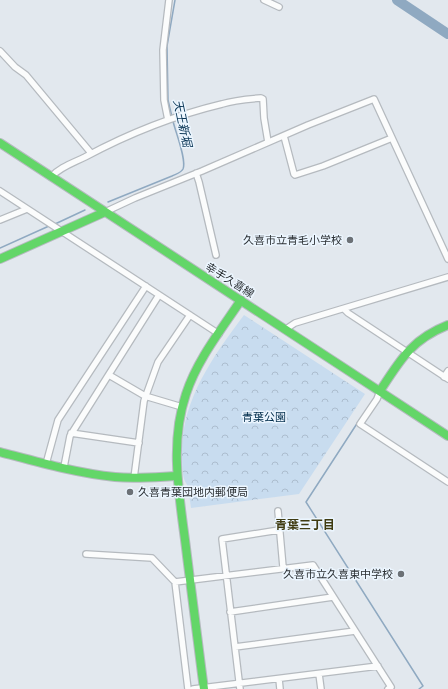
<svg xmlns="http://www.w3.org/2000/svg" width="448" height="689" font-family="Inter,'Noto Sans JP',sans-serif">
<defs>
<pattern id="park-crowns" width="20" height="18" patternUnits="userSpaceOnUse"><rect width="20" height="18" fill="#c8dcef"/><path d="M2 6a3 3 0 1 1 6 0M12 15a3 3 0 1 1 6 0" fill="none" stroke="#acbdce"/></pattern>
</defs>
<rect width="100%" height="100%" fill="#e2e8ee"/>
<path fill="url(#park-crowns)" d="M 244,315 L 365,394 L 299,494 L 191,508 C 190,501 189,494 188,487 C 187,484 185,482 184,479 C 182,471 182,460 182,451 C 182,399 214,355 244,315 Z"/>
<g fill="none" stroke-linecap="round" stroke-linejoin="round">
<path stroke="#8fa9c1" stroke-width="1.5" d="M 172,117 L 168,100 L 167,46 L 175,0
M 108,202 L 172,176 C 176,174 181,173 183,169 C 187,160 175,131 173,121
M 55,224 L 85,210
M 0,248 L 49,226
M 365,412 L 374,399
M 358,422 L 306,502 L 423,686 L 419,689"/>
<path stroke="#8fa9c1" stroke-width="10" d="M 397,0 L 448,34"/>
<defs>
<path id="street" d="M 264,0 L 279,7
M 0,51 L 15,67 L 26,75 L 91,153
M 168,120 L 164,100 L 163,50 L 169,0
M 284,136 L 294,174 L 295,175 L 323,166 L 392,138
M 196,173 L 199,182 L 216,255
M 51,177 C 60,167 73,163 85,157 C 126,135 176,115 222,104 C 235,100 248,99 261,98 L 263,99 L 264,118 L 268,142
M 0,191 L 219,334
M 105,212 L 135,198 L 202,171 L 308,125 L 374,99 L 448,259
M 0,220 L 27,209
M 344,309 L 348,313 L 448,379
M 286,329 L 295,323 L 448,277
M 109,375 L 145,396 L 182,407
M 444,377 L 448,371
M 380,391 L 377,399 L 360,424 L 448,482
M 71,433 L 139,443
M 46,464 L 58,420 L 146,286
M 64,467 L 70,436 L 159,295
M 134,478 L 144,401 L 158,362 L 190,315
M 278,511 L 283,567
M 86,554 L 152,558 L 175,582 L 313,565 L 391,687 L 388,689
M 175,582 L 188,689
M 230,612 L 333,597
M 235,647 L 355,631
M 319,674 L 321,689
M 279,679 L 280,689
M 193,689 L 378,666
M 240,689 L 222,539 L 279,530"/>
<path id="fast" d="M 0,143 C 149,242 299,338 448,436
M 0,259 L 105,212
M 380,391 C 400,360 412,339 448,325
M 0,452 C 38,462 76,473 115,477 C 136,479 156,477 177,476
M 204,689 C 198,645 193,601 187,556 C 181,503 168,447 186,394 C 197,360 221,330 241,300"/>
</defs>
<use href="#street" stroke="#b5babf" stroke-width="8"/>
<use href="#fast" stroke="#b5babf" stroke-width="10"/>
<use href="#street" stroke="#fbfcfc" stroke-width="5.5"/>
<use href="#fast" stroke="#63d668" stroke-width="8"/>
</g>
<g fill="#6c7176" stroke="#ecf6ff" stroke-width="1.5">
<circle cx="350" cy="240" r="4"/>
<circle cx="130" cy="492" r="4"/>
<circle cx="401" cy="574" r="4"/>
</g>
<g text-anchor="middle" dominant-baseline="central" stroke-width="3" stroke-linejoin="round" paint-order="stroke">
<g font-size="11" fill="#2c3135" stroke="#ecf6ff" text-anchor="end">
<text x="342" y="240">久喜市立青毛小学校</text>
<text x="138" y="492" text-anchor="start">久喜青葉団地内郵便局</text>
<text x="393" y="574">久喜市立久喜東中学校</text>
</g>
<g font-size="11" fill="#2c3135" stroke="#ecf6ff">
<text transform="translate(230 280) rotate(32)">幸手久喜線</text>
</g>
<g font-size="11" fill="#002c4b" stroke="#ecf6ff">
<text x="264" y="417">青葉公園</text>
</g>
<g font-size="12" font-style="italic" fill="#0c3757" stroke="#ecf6ff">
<text transform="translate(183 123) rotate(78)">天王新堀</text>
</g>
<g font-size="12" font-weight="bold" fill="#3f3b11" stroke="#ecf6ff">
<text x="305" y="524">青葉三丁目</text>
</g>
</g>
</svg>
